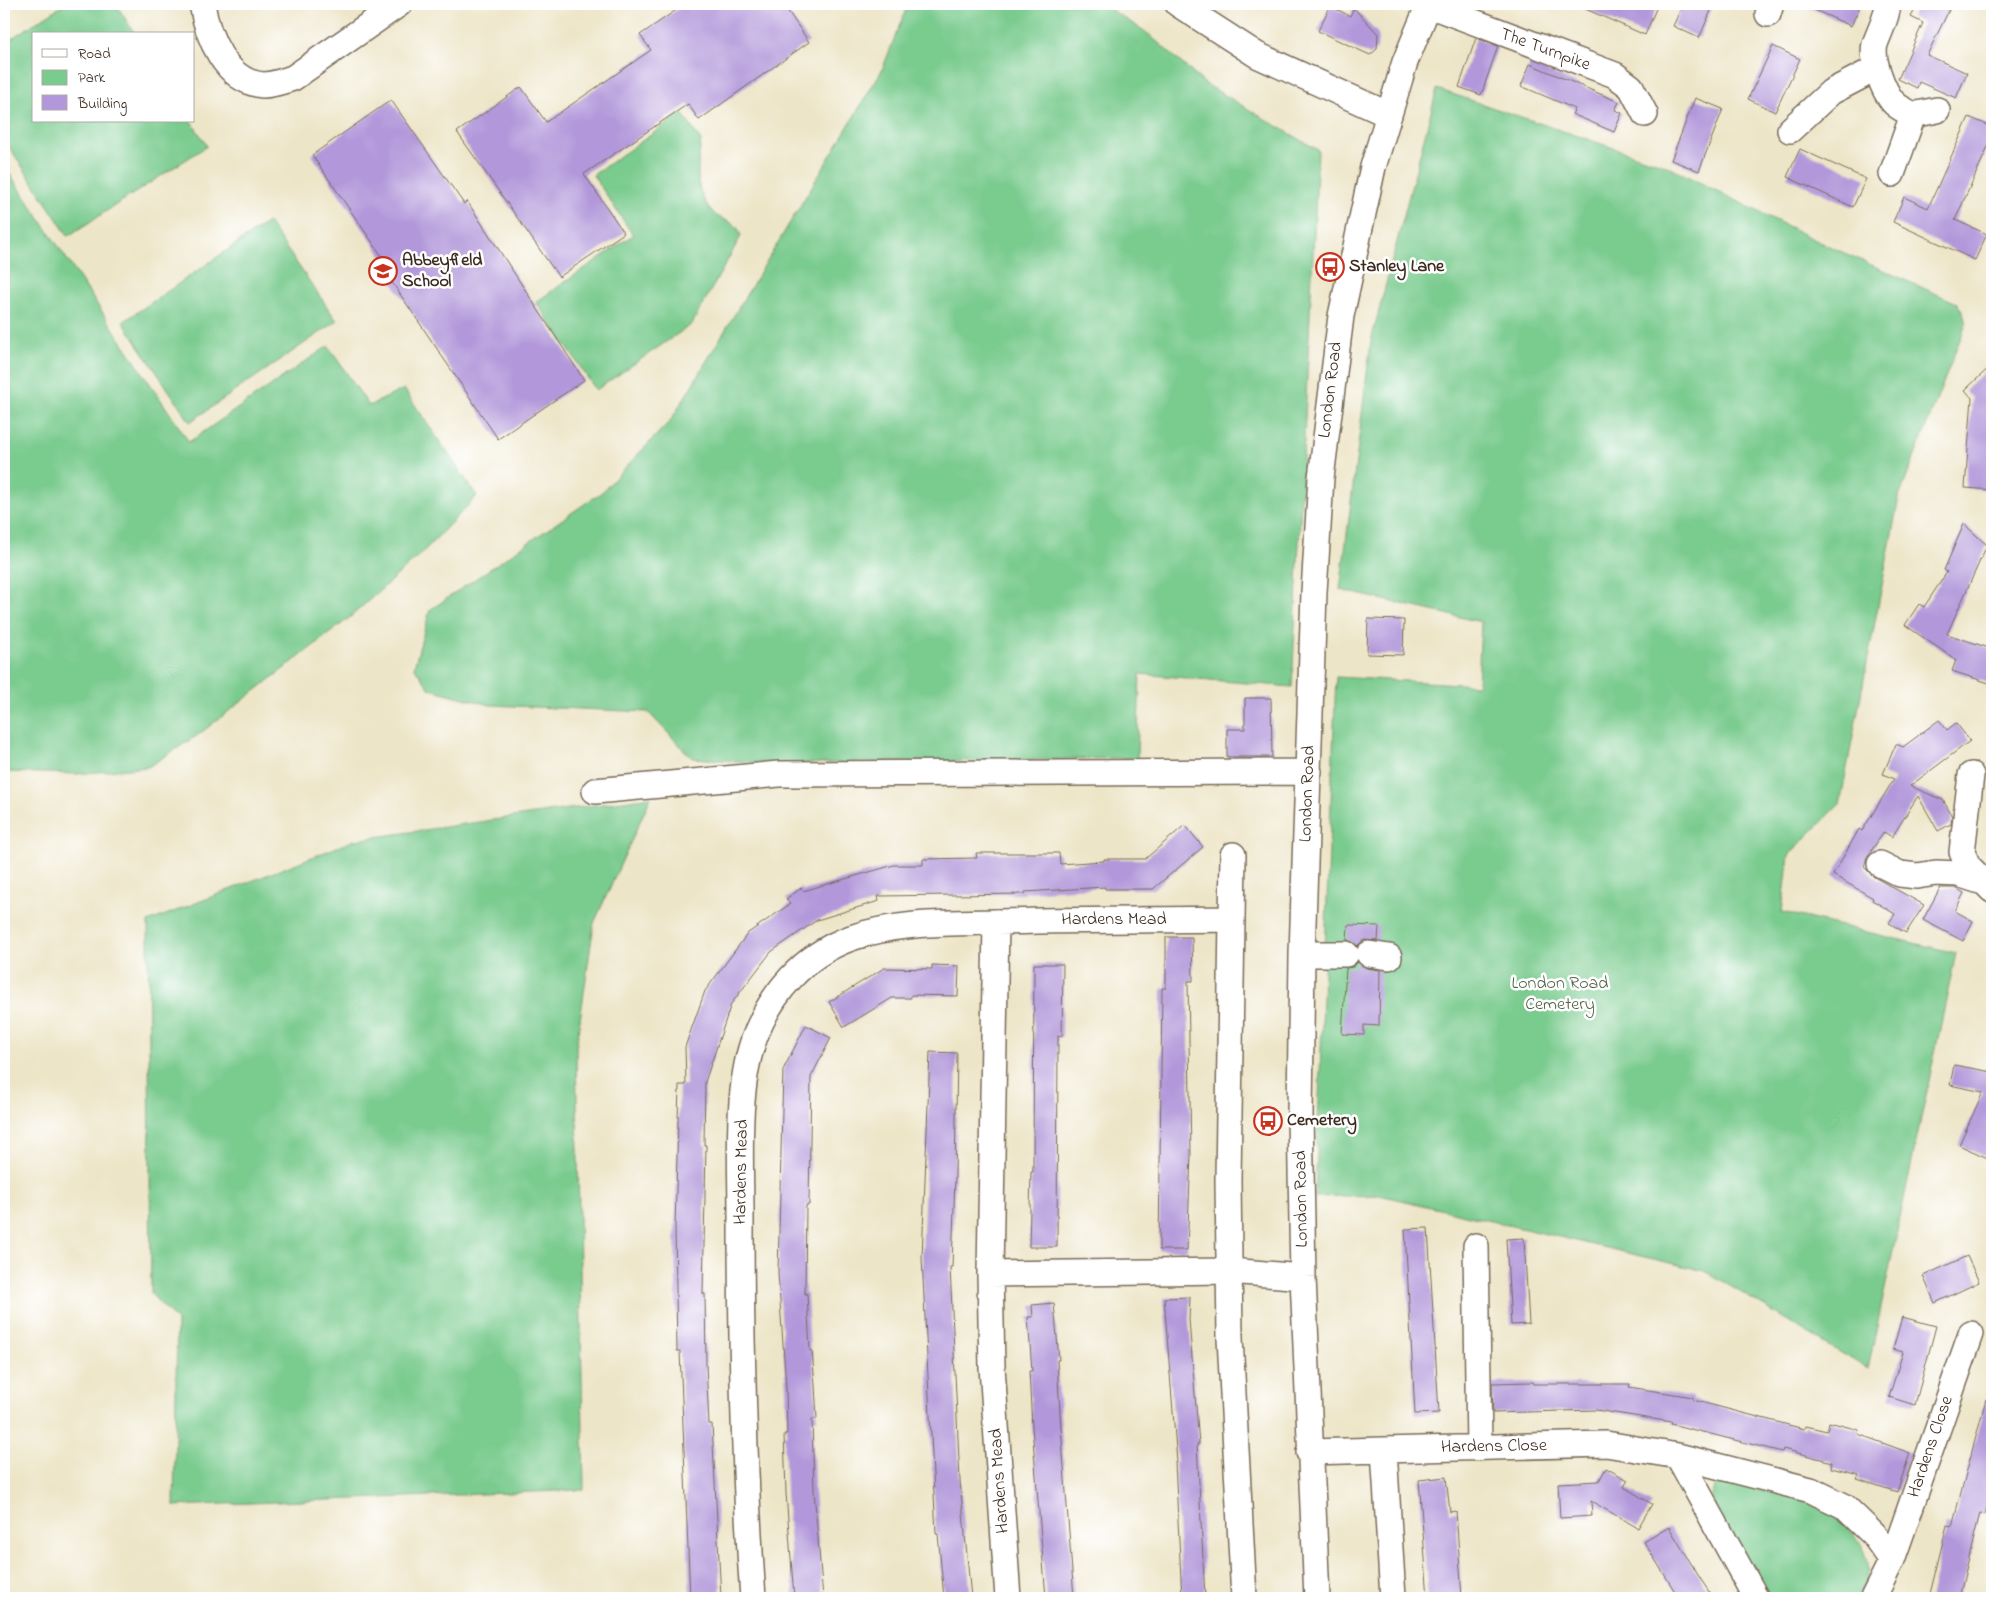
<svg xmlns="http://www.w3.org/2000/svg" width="1996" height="1602" font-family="'Indie Flower',sans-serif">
<rect width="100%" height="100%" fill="#fff"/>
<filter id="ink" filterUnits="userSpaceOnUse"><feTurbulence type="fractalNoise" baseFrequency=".02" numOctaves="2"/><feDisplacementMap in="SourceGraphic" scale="10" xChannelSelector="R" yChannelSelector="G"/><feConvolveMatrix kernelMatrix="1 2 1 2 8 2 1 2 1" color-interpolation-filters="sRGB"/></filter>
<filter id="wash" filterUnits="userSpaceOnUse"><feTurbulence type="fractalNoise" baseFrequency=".0096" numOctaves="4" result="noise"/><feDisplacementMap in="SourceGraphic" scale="20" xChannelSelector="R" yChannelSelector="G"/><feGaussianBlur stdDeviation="1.12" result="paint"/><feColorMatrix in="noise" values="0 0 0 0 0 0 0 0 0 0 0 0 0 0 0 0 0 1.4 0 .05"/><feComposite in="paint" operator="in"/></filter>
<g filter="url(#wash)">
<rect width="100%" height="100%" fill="#ede5c7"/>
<path fill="#79cb8e" stroke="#5a7a56" d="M 65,4 L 116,4 L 135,34 L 34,34 L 34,121 L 191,121 L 207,146 L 68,236 L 4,139 L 4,43 Z
M 908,4 L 1102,4 L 1146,32 L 1204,83 L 1318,150 L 1292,687 L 1140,674 L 1137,758 L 778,764 L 692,758 L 648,712 L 490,705 L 430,689 L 414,667 L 430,610 L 602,492 L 671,420 L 882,70 Z
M 1437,89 L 1665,165 L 1813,239 L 1957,303 L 1963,313 L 1966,324 L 1899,497 L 1840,804 L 1789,855 L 1782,912 L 1956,953 L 1868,1369 L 1705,1271 L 1379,1195 L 1315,1197 L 1336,677 L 1478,685 L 1481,622 L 1340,590 L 1371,341 Z
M 682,113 L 701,141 C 698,166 693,188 710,209 C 713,212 715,216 719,217 C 730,223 737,222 741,236 L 692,324 L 596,390 L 536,302 L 633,235 L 593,175 Z
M 4,165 L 189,442 L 328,346 L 369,406 L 404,389 L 477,496 L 422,553 L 348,619 L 198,735 L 148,767 L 77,774 L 4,772 Z
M 268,222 L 337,321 L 190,422 L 123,322 Z
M 651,797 L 594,923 L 576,1048 L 584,1490 L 174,1506 L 177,1321 L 151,1294 L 148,922 L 355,840 Z
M 1728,1482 C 1775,1494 1846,1501 1865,1553 C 1872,1571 1868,1584 1855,1598 L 1769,1598 L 1760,1588 L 1711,1498 L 1715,1486 Z"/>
<g id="blocks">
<path fill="#b298da" d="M 685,4 L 783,4 L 809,42 L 699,120 L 688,104 L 584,174 L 624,233 L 559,277 L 457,132 L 521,87 L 546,122 L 651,50 L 640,35 Z
M 1574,4 L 1658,4 L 1645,35 Z
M 1683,4 L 1714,4 L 1699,38 L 1673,26 Z
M 1801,4 L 1861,4 L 1851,26 Z
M 1918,4 L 1952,4 L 1927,55 L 1967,73 L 1956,98 L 1919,82 L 1917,88 L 1898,79 L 1923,23 L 1911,17 Z
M 1330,6 L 1350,16 L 1354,8 L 1378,34 L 1377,49 L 1370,55 L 1318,31 Z
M 1476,38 L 1498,46 L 1481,95 L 1459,87 Z
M 1773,46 L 1800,59 L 1775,112 L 1748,99 Z
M 1530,64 L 1619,102 L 1615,110 L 1622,113 L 1614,132 L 1572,114 L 1575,109 L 1521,86 Z
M 1695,98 L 1723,109 L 1699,171 L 1671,160 Z
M 391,100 L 464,204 L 467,201 L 584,380 L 498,439 L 381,266 L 386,262 L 312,155 Z
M 1969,117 L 1992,127 L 1992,138 L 1955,220 L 1987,234 L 1975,260 L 1893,222 L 1904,197 L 1928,208 Z
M 1800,149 L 1866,179 L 1853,207 L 1787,177 Z
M 1992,365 L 1992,490 L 1965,488 L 1972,398 L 1965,390 Z
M 1964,524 L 1987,545 L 1947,634 L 1992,649 L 1992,684 L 1952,671 L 1956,660 L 1905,625 L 1919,604 L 1924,607 L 1947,572 L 1944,570 Z
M 1368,619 L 1404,620 L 1403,655 L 1367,654 Z
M 1245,698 L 1271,698 L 1272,757 L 1227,757 L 1227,729 L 1245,729 Z
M 1939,720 L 1947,730 L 1956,723 L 1970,741 L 1910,786 L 1943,800 L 1952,816 L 1951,824 L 1938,831 L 1918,796 L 1892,837 L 1884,832 L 1867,857 L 1864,867 L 1874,877 L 1924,905 L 1906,933 L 1889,923 L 1895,914 L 1872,900 L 1873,898 L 1833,875 L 1859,829 L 1862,831 L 1894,779 L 1883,774 L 1896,744 L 1903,747 Z
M 1185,825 L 1203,847 L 1153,889 L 1105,889 L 1105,887 L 1025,892 L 1025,894 L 878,896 L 879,901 L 817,920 L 771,952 L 731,1004 L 705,1082 L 704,1145 L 706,1145 L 703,1294 L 705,1294 L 706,1364 L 709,1424 L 712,1424 L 721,1598 L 690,1598 L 680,1351 L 677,1351 L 675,1227 L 679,1085 L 686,1085 L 685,1047 L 705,991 L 748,933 L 790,904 L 786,899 L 801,888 L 803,891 L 894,865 L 923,865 L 923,859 L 977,858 L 976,853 L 1059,853 L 1060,864 L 1104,861 L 1104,859 L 1145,859 Z
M 1940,888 L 1955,888 L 1964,893 L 1955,911 L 1973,921 L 1963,941 L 1923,920 Z
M 1348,925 L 1379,926 L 1378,941 L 1364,940 L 1357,946 L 1347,940 Z
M 1166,937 L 1192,937 L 1193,981 L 1188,981 L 1191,1155 L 1187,1250 L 1159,1250 L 1162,988 L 1166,988 Z
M 1358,962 L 1366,968 L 1380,970 L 1379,1026 L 1364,1025 L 1364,1035 L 1342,1034 L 1346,968 L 1353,967 Z
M 1034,964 L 1063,964 L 1062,1037 L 1058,1036 L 1057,1247 L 1029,1247 L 1031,1172 L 1033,1172 Z
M 932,965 L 959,966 L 958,996 L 911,995 L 911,998 L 892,998 L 844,1027 L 829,1002 L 884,968 L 932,969 Z
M 806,1025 L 831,1038 L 811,1077 L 809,1205 L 806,1205 L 805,1294 L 807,1294 L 810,1351 L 812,1351 L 815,1385 L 817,1419 L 812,1419 L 814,1491 L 823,1598 L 794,1598 L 786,1493 L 784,1434 L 787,1434 L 786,1387 L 778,1273 L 783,1070 Z
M 930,1052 L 957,1053 L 955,1176 L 952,1267 L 950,1267 L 960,1481 L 971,1598 L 944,1598 L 938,1534 L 936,1534 L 922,1258 Z
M 1954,1065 L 1992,1072 L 1992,1160 L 1959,1145 L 1983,1092 L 1950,1085 Z
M 1428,1228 L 1439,1413 L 1415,1414 L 1405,1229 Z
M 1524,1238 L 1529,1324 L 1511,1325 L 1506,1239 Z
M 1967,1256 L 1979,1282 L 1935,1303 L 1923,1276 Z
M 1190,1297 L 1189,1320 L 1199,1444 L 1197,1444 L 1205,1598 L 1182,1598 L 1175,1462 L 1177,1462 L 1164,1298 Z
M 1054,1303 L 1059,1360 L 1057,1360 L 1060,1414 L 1074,1598 L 1046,1598 L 1032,1427 L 1029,1371 L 1032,1371 L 1028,1317 L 1033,1317 L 1032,1305 Z
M 1902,1317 L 1936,1326 L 1915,1405 L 1889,1397 L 1903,1352 L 1893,1349 Z
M 1533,1382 L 1534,1384 L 1630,1384 L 1629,1387 L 1693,1397 L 1693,1400 L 1804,1429 L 1805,1426 L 1827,1431 L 1829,1422 L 1859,1430 L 1858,1434 L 1910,1453 L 1897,1492 L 1857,1479 L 1859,1475 L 1831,1468 L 1832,1462 L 1783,1449 L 1782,1452 L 1671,1424 L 1672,1422 L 1596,1410 L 1493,1413 L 1492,1383 Z
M 1986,1399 L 1992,1400 L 1992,1489 L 1985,1514 L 1980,1513 L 1959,1598 L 1929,1598 L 1947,1525 L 1952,1526 Z
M 1606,1468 L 1628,1480 L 1624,1487 L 1652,1504 L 1638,1528 L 1591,1501 L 1592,1516 L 1560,1518 L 1558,1483 L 1599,1481 Z
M 1446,1477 L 1450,1512 L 1456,1511 L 1462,1598 L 1428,1598 L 1419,1480 Z
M 1669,1527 L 1698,1575 L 1713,1598 L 1679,1598 L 1644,1542 Z"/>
</g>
</g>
<g filter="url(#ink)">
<use href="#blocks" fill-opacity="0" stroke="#796b59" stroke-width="1"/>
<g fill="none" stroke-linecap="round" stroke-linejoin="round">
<defs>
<path id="minor" d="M 202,4 C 207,35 225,82 263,85 C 273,85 283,81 293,78 L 399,4
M 1178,4 L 1257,55 L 1389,115
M 1888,4 C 1887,18 1880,30 1875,44 C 1871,59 1883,90 1893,102 C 1898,108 1907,111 1913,115
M 1429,5 L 1615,75 L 1631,87 L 1645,114
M 1768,14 L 1771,4
M 1790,130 L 1831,92 L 1877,68
M 1892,174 L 1913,115 L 1937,110
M 1971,775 L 1962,852 L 1968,866 L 1992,890
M 595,791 L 779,774 L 1309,772
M 1233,855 L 1228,1180 L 1230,1338 L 1244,1598
M 1880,864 L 1900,874 L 1917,876 L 1936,873 L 1958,874 L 1980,881
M 996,922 L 990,1274 L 992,1367 L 1008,1598
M 1302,954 L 1346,954
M 1369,954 L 1389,957
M 1476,1246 L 1479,1448
M 990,1274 L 1230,1271 L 1303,1277
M 1384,1450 L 1393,1598
M 1309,1452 L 1606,1444 L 1678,1456 L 1811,1490 L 1844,1506 L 1873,1534 L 1892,1560 L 1873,1598
M 1678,1456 L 1756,1598
M 1892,1560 L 1971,1334
M 753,1598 C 744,1471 741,1343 741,1216 C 741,1163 736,1092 753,1042 C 769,995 803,955 851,938 C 897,922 948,923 997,922 C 1075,920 1153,920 1232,919
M 1317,1598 L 1303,1277 L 1300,1114 L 1302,954 L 1314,592 L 1321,478 L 1341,316 L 1373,167 L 1405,62 L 1429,4"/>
</defs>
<use href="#minor" stroke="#796b59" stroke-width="28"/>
<use href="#minor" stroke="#fff" stroke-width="25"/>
</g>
</g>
<defs>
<symbol id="bus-ring" viewBox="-11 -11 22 22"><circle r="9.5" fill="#fff" stroke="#c8321e" stroke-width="1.5"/><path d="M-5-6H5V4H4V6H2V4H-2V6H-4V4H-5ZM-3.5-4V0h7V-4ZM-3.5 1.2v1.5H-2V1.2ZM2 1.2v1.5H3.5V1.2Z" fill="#c8321e"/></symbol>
<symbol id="school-ring" viewBox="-11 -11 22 22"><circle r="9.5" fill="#fff" stroke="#c8321e" stroke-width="1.5"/><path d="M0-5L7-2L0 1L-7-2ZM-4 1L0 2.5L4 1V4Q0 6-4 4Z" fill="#c8321e"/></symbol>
</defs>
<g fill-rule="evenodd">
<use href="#bus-ring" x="1314" y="251" width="32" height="32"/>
<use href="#school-ring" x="367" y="255" width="32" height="32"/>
<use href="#bus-ring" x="1252" y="1105" width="32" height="32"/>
</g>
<g text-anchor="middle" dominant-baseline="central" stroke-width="5" stroke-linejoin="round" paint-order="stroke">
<g font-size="18" fill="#3b2a1e" stroke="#fff">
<text transform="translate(1545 50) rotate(20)">The Turnpike</text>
<text transform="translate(1331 390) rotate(-83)">London Road</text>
<text transform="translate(1308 794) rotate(-88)">London Road</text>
<text x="1114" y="920">Hardens Mead</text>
<text transform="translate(742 1172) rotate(-89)">Hardens Mead</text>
<text transform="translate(1302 1199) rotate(-91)">London Road</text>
<text transform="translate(1494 1447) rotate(-1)">Hardens Close</text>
<text transform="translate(1931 1447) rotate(-71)">Hardens Close</text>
<text transform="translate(1000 1481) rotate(-94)">Hardens Mead</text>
</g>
<g font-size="18" font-weight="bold" fill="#3b2a1e" stroke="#fff" text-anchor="start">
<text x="402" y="261">Abbeyfield<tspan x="402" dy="21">School</tspan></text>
<text x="1349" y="267">Stanley Lane</text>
<text x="1287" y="1121">Cemetery</text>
</g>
<g font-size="18" fill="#516245" stroke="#fff">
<text x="1560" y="984">London Road<tspan x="1560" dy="21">Cemetery</tspan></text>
</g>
</g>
<rect width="1996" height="1602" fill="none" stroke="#fff" stroke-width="20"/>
<rect x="32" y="32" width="162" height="90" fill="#ffffff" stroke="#b1aaa5"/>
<rect x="42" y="49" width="25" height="8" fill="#ffffff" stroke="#b1aaa5"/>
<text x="78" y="58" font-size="15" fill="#3b2a1e">Road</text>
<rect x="42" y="70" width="25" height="15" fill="#79cb8e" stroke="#b1aaa5"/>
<text x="78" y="82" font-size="15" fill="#3b2a1e">Park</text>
<rect x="42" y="95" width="25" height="15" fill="#b298da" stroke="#b1aaa5"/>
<text x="78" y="108" font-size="15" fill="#3b2a1e">Building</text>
</svg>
